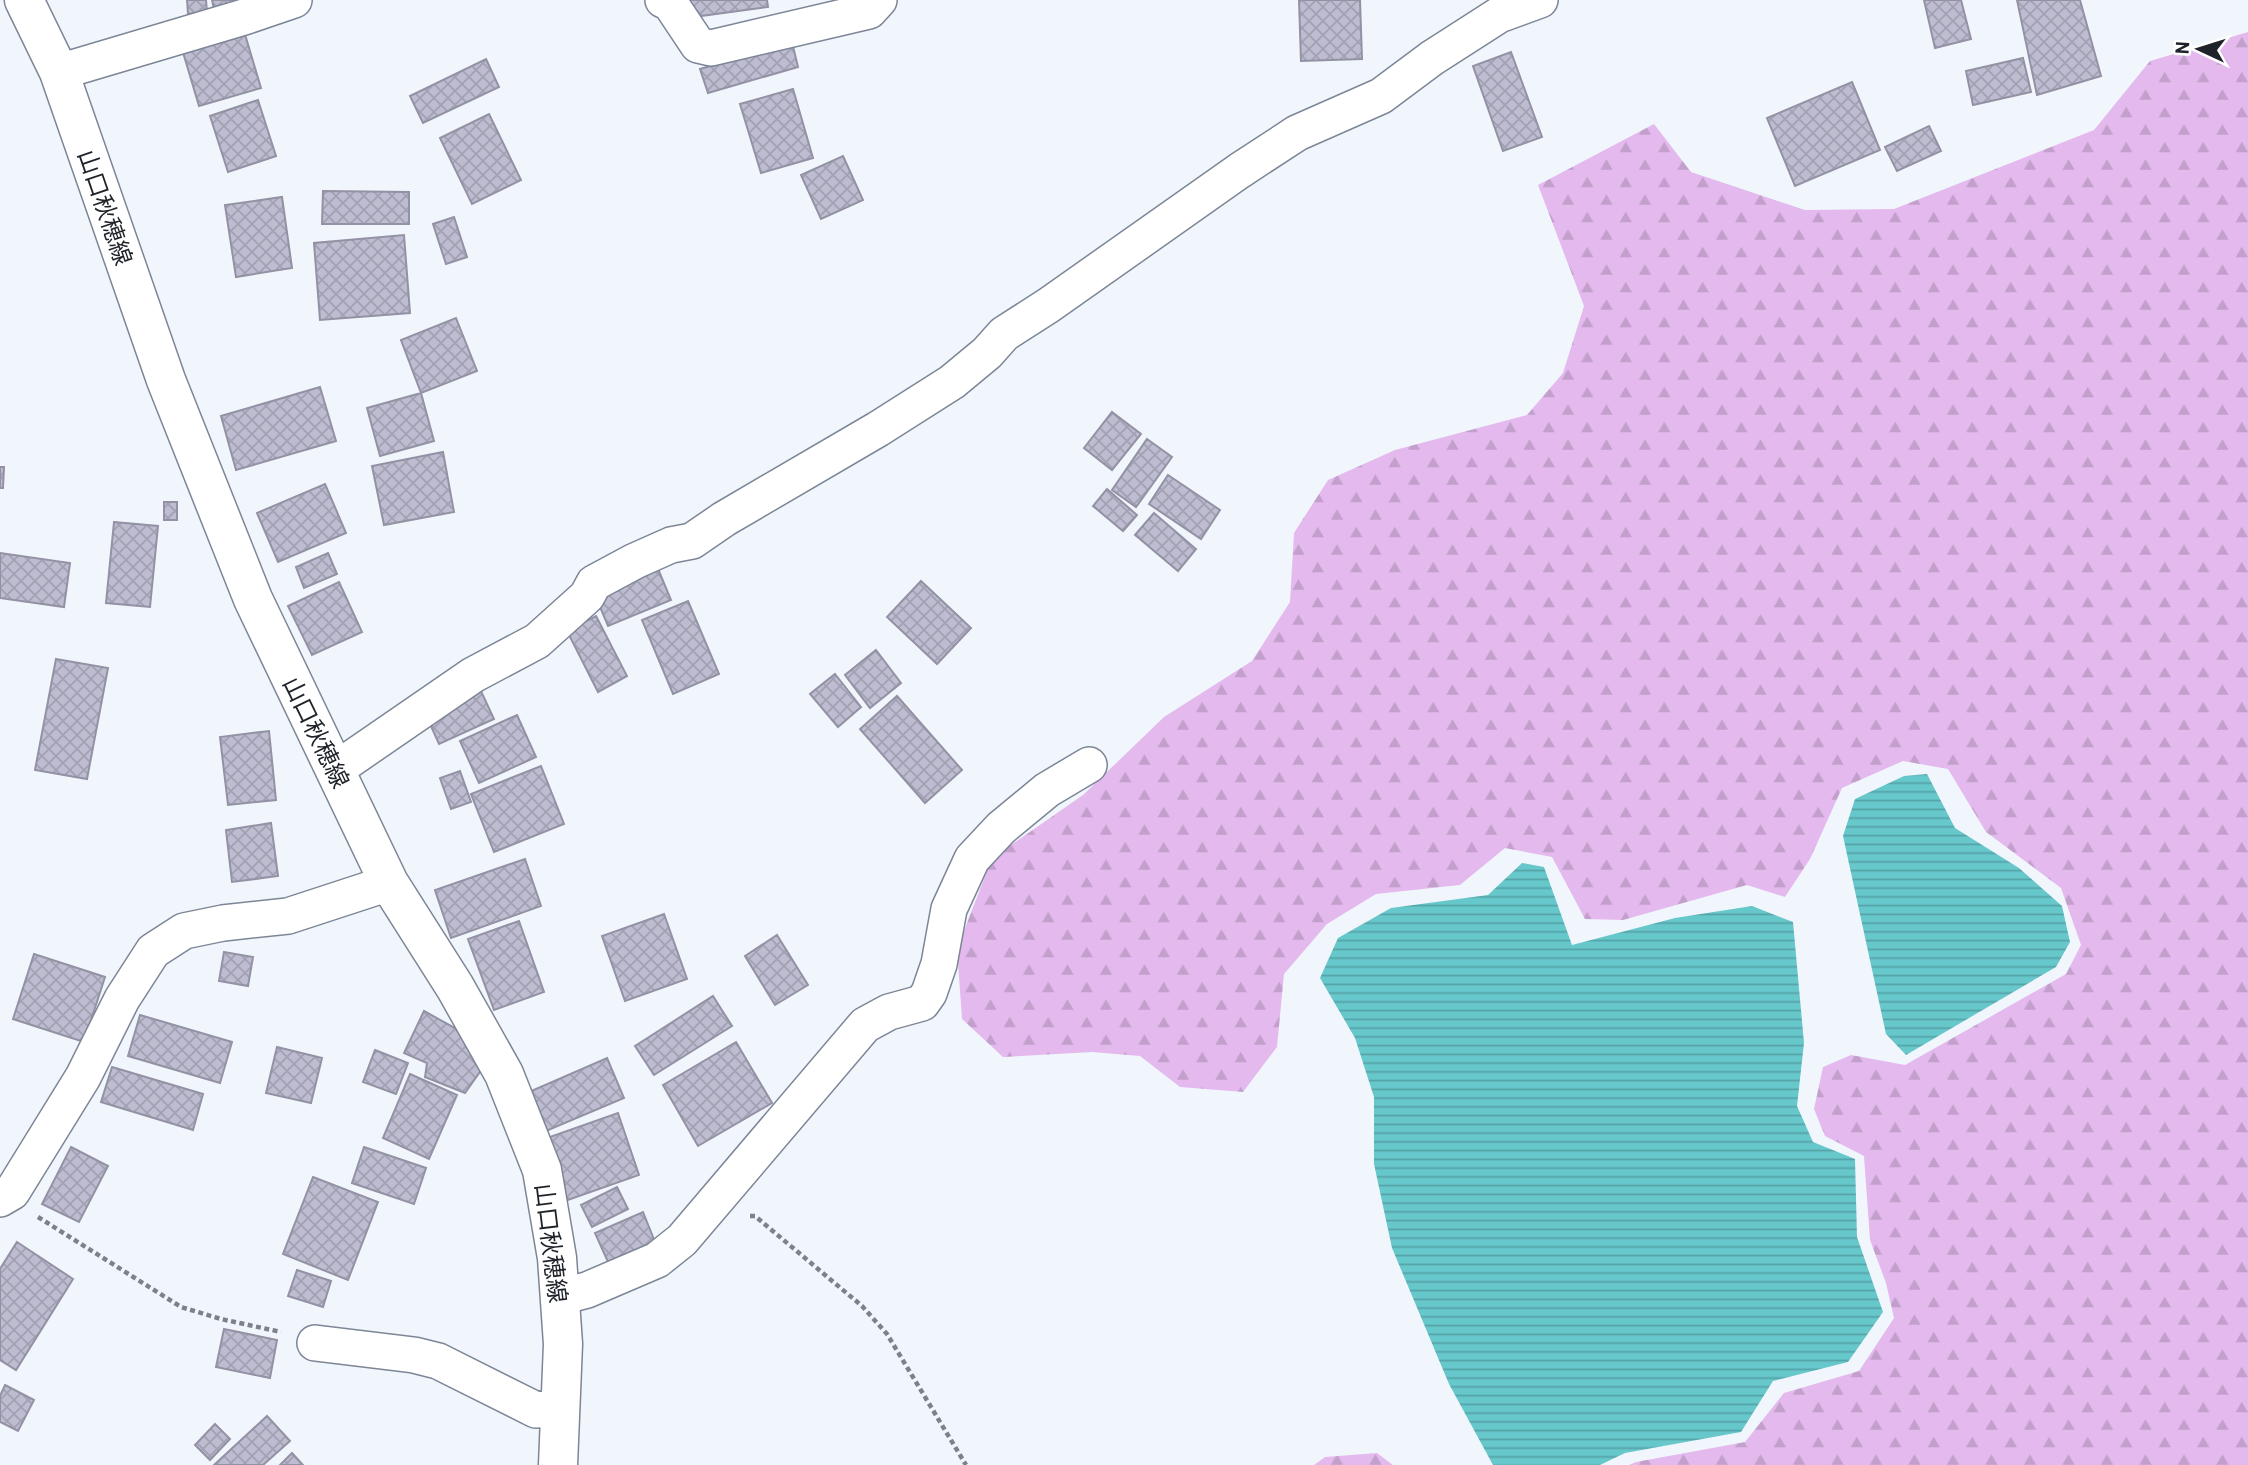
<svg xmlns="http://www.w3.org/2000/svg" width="2248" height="1465" font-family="Barlow,'Noto Sans JP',sans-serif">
<defs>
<pattern id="forest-firs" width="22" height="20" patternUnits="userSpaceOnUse" patternTransform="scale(1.75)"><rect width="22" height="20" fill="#e4b9ee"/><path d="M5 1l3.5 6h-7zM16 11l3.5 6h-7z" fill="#c39fcc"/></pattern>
<pattern id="water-rules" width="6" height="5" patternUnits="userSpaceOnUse" patternTransform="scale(1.75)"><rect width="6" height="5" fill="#67c8cc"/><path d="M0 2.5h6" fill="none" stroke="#54a2a6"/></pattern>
<pattern id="building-cross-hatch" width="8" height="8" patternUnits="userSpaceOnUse" patternTransform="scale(1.75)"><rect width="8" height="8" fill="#bdbcd0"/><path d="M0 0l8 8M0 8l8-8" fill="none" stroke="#a2a1b3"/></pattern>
</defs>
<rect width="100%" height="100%" fill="#f1f6fd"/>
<path fill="url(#forest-firs)" d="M 2248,32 L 2248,1465 L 1629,1465 L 1636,1462 L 1745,1442 L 1784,1393 L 1859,1371 L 1894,1318 L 1886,1283 L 1870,1240 L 1864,1156 L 1825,1136 L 1814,1109 L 1823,1067 L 1851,1055 L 1905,1065 L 2066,974 L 2081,945 L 2061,888 L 1986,832 L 1948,769 L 1903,761 L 1842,788 L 1810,859 L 1785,897 L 1747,885 L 1623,920 L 1585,919 L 1552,857 L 1505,848 L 1460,885 L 1376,894 L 1327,924 L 1284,974 L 1277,1047 L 1243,1092 L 1180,1087 L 1140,1056 L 1092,1052 L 1003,1057 L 962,1019 L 957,949 L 992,858 L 1083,795 L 1164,717 L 1252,661 L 1290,602 L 1294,533 L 1328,480 L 1395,450 L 1527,415 L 1563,373 L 1584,306 L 1538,185 L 1654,124 L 1691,172 L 1805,210 L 1894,209 L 2094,130 L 2150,61 Z
M 1377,1453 L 1393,1465 L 1314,1465 L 1325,1457 Z"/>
<path fill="url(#water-rules)" d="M 1927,774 L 1955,828 L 2019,868 L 2062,906 L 2070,942 L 2056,967 L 1906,1055 L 1886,1034 L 1843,836 L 1855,799 L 1904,776 Z
M 1522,863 L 1544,867 L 1572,945 L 1675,918 L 1752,906 L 1793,922 L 1804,1043 L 1797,1106 L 1813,1142 L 1855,1159 L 1857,1237 L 1883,1312 L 1848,1362 L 1773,1381 L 1741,1432 L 1625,1453 L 1600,1465 L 1493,1465 L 1449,1384 L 1392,1248 L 1374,1164 L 1374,1097 L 1355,1038 L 1320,978 L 1338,938 L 1391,908 L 1488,895 Z"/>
<path fill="url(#building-cross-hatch)" stroke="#9391a4" stroke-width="2" d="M 187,0 L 206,0 L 207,12 L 188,14 Z
M 212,0 L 265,0 L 214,9 Z
M 684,0 L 767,0 L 768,7 L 686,18 Z
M 1299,0 L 1360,0 L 1362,59 L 1301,61 Z
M 1924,0 L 1961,0 L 1971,39 L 1935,48 Z
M 2017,0 L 2080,0 L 2101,76 L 2037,95 Z
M 244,31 L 261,88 L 199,106 L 182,49 Z
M 792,42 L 798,67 L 708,93 L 700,69 Z
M 1511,52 L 1542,137 L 1503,151 L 1473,66 Z
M 2023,58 L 2031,92 L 1973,105 L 1966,71 Z
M 486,59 L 499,87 L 423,123 L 410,96 Z
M 1852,82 L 1880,150 L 1795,186 L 1767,118 Z
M 793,89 L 813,158 L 761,173 L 740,104 Z
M 258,100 L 276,156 L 228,172 L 210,116 Z
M 489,114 L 521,180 L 472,204 L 440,138 Z
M 1929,126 L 1941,151 L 1897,171 L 1885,147 Z
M 843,156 L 863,200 L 821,219 L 801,175 Z
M 323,191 L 409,192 L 409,224 L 322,224 Z
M 282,197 L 292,268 L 236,277 L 225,205 Z
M 454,217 L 467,257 L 446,264 L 433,224 Z
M 404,235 L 410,313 L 320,320 L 314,243 Z
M 456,318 L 477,371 L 421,393 L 401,340 Z
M 320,387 L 336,441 L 236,470 L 221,416 Z
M 421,393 L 434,441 L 380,456 L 367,408 Z
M 1112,412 L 1141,434 L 1112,470 L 1084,448 Z
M 1147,439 L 1172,457 L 1136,507 L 1112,490 Z
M 443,452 L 454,512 L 384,525 L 372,466 Z
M 0,467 L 4,467 L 3,488 L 0,488 Z
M 1168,475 L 1220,510 L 1201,539 L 1149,504 Z
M 325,484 L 346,533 L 278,562 L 257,513 Z
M 1107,489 L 1137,515 L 1123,531 L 1093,506 Z
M 164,502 L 177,502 L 177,520 L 164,520 Z
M 1154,513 L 1196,549 L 1178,571 L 1135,535 Z
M 114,522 L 158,526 L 150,607 L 106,603 Z
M 0,553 L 70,563 L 64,607 L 0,598 Z
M 328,553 L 337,574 L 304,588 L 296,567 Z
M 656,564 L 671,600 L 608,626 L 593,590 Z
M 921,581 L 971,628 L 937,664 L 887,617 Z
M 339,582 L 362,632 L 312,655 L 288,606 Z
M 688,601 L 719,674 L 673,694 L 642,620 Z
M 596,616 L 627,676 L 598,692 L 567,631 Z
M 876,650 L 901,683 L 870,708 L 845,675 Z
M 56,659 L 108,668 L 87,779 L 35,770 Z
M 835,674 L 861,707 L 838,727 L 810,694 Z
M 480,689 L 494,719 L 439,744 L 426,715 Z
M 897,696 L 962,770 L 925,803 L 860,729 Z
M 517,715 L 536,757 L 479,783 L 460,741 Z
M 269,731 L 276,800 L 228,805 L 220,737 Z
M 541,766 L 564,824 L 494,852 L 471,794 Z
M 460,771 L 471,802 L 451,809 L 440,778 Z
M 271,823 L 278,876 L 232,882 L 226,830 Z
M 525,859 L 541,906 L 451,938 L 435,890 Z
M 664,914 L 687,979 L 625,1001 L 602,936 Z
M 519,921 L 544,992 L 494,1010 L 468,939 Z
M 777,935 L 808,985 L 775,1005 L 745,956 Z
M 224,952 L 253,957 L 248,986 L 219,981 Z
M 34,954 L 105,977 L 84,1042 L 13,1019 Z
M 713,996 L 732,1026 L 654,1075 L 635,1046 Z
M 424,1011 L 462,1032 L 482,1069 L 465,1093 L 425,1077 L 427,1063 L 404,1053 Z
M 140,1015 L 232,1042 L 220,1083 L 128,1056 Z
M 736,1042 L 772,1103 L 698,1146 L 663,1085 Z
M 277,1047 L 322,1058 L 311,1103 L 266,1093 Z
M 375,1050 L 408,1063 L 396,1094 L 363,1082 Z
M 607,1058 L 624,1098 L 546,1131 L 529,1092 Z
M 112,1067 L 203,1094 L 193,1130 L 101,1102 Z
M 410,1074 L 457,1095 L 429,1159 L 383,1138 Z
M 618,1113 L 639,1175 L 565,1201 L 544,1139 Z
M 71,1147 L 108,1166 L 79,1222 L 42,1204 Z
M 364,1147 L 426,1168 L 414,1204 L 352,1183 Z
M 313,1177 L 378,1202 L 348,1280 L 283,1254 Z
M 617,1187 L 628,1209 L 592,1227 L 581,1205 Z
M 643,1212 L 655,1242 L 608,1262 L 595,1233 Z
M 17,1242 L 73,1279 L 16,1370 L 0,1360 L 0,1269 Z
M 297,1270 L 331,1281 L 323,1307 L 288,1296 Z
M 224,1329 L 277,1340 L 270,1378 L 216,1367 Z
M 5,1385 L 34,1400 L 18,1431 L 0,1422 L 0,1396 Z
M 267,1416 L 290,1441 L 263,1465 L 214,1465 Z
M 215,1424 L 230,1439 L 210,1460 L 195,1445 Z
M 292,1453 L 303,1465 L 280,1465 Z"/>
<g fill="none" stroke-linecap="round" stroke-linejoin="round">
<defs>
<path id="street" d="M 663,0 L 670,3 L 698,45 L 711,48 L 869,11 L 879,0
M 59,72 L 244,17 L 294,0
M 335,770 L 473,675 L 537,641 L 587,596 L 594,583 L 635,561 L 671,545 L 692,541 L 724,519 L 878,429 L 952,382 L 987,353 L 1004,334 L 1049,305 L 1239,171 L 1297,133 L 1381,96 L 1432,58 L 1499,15 L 1540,0
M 0,1199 L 12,1192 L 83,1077 L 122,999 L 153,951 L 184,931 L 223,923 L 288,916 L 389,883
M 560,1297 L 587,1290 L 657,1260 L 682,1240 L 865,1025 L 889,1012 L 922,1003 L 929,993 L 939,964 L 949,909 L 972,859 L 1001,828 L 1047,790 L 1089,765
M 315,1343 L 414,1355 L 438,1361 L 536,1410 L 560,1408"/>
<path id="secondary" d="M 24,0 L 59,72 L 166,380 L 253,599 L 389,883 L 455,987 L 504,1074 L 542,1170 L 557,1258 L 563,1344 L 558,1465"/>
</defs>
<use href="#street" stroke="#7c8696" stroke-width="38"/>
<use href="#secondary" stroke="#7c8696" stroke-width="41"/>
<path stroke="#7d8188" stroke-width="4.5" stroke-dasharray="5 3.5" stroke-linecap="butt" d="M 750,1216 L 755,1216 L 862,1306 L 887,1334 L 966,1465
M 38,1217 L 181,1307 L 221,1319 L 281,1332"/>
<use href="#street" stroke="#fff" stroke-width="35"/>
<use href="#secondary" stroke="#fff" stroke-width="38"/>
</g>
<g text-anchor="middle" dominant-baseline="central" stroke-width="7" stroke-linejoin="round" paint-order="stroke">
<g font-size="24" fill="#1e2229" stroke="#fff">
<text transform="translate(106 207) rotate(71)">山口秋穂線</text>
<text transform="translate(317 732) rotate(64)">山口秋穂線</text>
<text transform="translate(552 1243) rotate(83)">山口秋穂線</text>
</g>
</g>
<g transform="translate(2199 49) rotate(274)" stroke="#ffffff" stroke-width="5" paint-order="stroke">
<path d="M0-5L12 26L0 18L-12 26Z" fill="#1e2229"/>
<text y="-10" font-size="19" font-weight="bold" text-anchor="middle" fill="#1e2229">N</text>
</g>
</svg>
